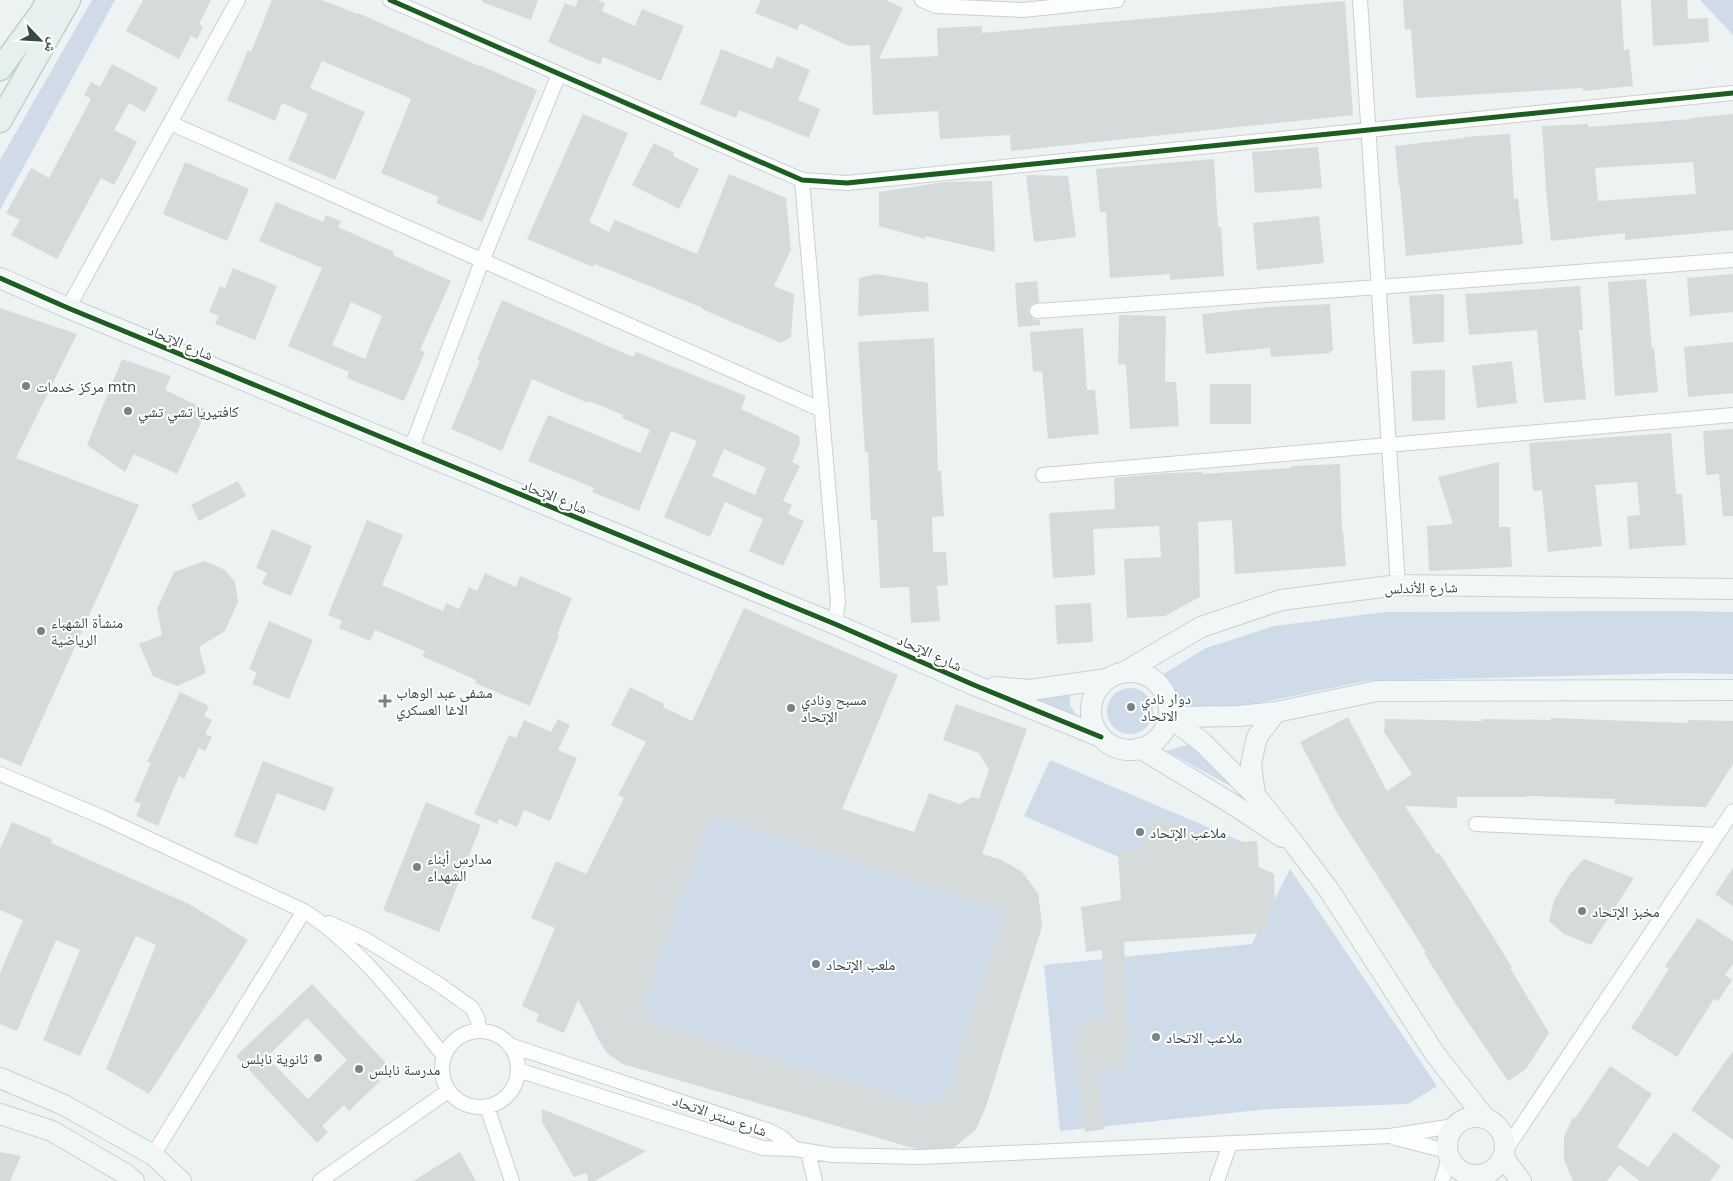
<svg xmlns="http://www.w3.org/2000/svg" width="1733" height="1181" font-family="'Open Sans','Noto Naskh Arabic',sans-serif">
<rect width="100%" height="100%" fill="#edf2f2"/>
<path fill="#d0dbea" d="M 92,0 L 115,0 L 0,210 L 0,160 Z
M 1700,0 L 1733,0 L 1733,35 Z
M 1682,611 L 1733,612 L 1733,674 L 1678,673 L 1366,681 L 1239,707 L 1178,708 L 1171,688 L 1160,676 L 1206,648 L 1274,626 L 1385,612 Z
M1107 711a23 23 0 1 1 46 0a23 23 0 1 1-46 0Z
M 1070,691 L 1070,705 L 1079,719 L 1025,700 L 1053,697 Z
M 1194,743 L 1245,794 L 1166,751 Z
M 1050,760 L 1257,848 L 1234,907 L 1024,816 Z
M 665,798 L 1022,872 L 1038,894 L 1042,926 L 986,1106 L 976,1129 L 954,1147 L 935,1154 L 623,1064 L 607,1053 L 598,1039 L 590,1022 L 587,1002 Z
M 1290,869 L 1437,1086 L 1408,1104 L 1269,1109 L 1060,1131 L 1044,965 L 1252,944 Z"/>
<path fill="#d5dbdb" fill-rule="evenodd" d="M 143,0 L 211,0 L 199,24 L 203,27 L 197,39 L 191,36 L 179,59 L 126,31 Z
M 272,0 L 322,0 L 357,14 L 358,13 L 479,66 L 479,65 L 537,90 L 482,222 L 436,203 L 439,197 L 381,173 L 411,99 L 396,92 L 322,61 L 310,88 L 365,112 L 335,180 L 288,160 L 308,114 L 282,103 L 275,121 L 227,100 L 248,50 L 251,52 Z
M 482,0 L 538,0 L 531,20 L 482,2 Z
M 578,0 L 597,0 L 605,3 L 602,11 L 635,26 L 642,9 L 684,26 L 661,81 L 603,57 L 600,65 L 548,42 L 565,3 L 575,7 Z
M 761,0 L 886,0 L 903,8 L 879,59 L 938,56 L 937,28 L 982,26 L 982,33 L 1345,1 L 1353,115 L 1011,151 L 1010,135 L 940,139 L 938,111 L 873,115 L 870,45 L 849,46 L 800,23 L 797,30 L 755,13 Z
M 1403,0 L 1621,0 L 1624,50 L 1629,49 L 1633,86 L 1583,91 L 1583,88 L 1416,98 L 1411,29 L 1405,30 Z
M 1651,0 L 1687,0 L 1688,19 L 1708,18 L 1709,42 L 1653,46 Z
M 721,49 L 772,69 L 777,56 L 810,70 L 798,100 L 820,109 L 809,138 L 739,110 L 736,118 L 700,104 Z
M 112,64 L 158,88 L 145,112 L 129,103 L 114,130 L 137,142 L 114,185 L 101,178 L 57,259 L 11,235 L 20,220 L 6,213 L 31,168 L 49,178 L 91,99 L 84,95 L 91,82 L 100,87 Z
M 583,114 L 628,133 L 589,222 L 609,232 L 615,220 L 697,254 L 729,174 L 786,198 L 791,250 L 774,286 L 794,294 L 791,337 L 781,343 L 702,309 L 703,308 L 595,264 L 593,267 L 527,239 Z
M 1733,114 L 1733,230 L 1625,240 L 1625,233 L 1551,241 L 1546,189 L 1542,126 L 1588,124 L 1588,127 L 1691,119 L 1691,118 ZM 1693,162 L 1696,194 L 1598,201 L 1595,168 Z
M 1510,134 L 1514,199 L 1518,198 L 1523,244 L 1406,256 L 1400,187 L 1399,187 L 1395,146 L 1464,138 L 1464,137 Z
M 654,143 L 674,153 L 673,156 L 699,169 L 679,209 L 632,185 Z
M 1318,147 L 1322,188 L 1255,193 L 1252,152 Z
M 1214,159 L 1218,227 L 1221,227 L 1224,276 L 1170,280 L 1170,274 L 1110,278 L 1106,212 L 1100,212 L 1096,169 Z
M 185,162 L 249,189 L 227,241 L 163,214 Z
M 1026,175 L 1068,176 L 1076,237 L 1034,242 Z
M 992,181 L 995,252 L 925,236 L 925,239 L 879,226 L 879,192 L 945,182 Z
M 276,202 L 323,222 L 326,215 L 341,221 L 338,227 L 394,252 L 393,255 L 451,281 L 420,350 L 425,352 L 404,401 L 347,378 L 349,372 L 288,346 L 322,268 L 259,241 ZM 351,302 L 382,316 L 365,359 L 332,345 Z
M 1319,216 L 1324,263 L 1257,270 L 1253,223 Z
M 233,268 L 277,286 L 255,340 L 215,324 L 219,316 L 209,312 L 220,286 L 225,288 Z
M 877,274 L 928,283 L 929,311 L 858,316 L 859,278 Z
M 1733,274 L 1733,312 L 1690,316 L 1687,278 Z
M 1646,279 L 1652,349 L 1654,348 L 1658,392 L 1615,396 L 1608,282 Z
M 1037,281 L 1039,302 L 1032,304 L 1028,311 L 1033,319 L 1040,320 L 1040,325 L 1018,327 L 1015,283 Z
M 1580,286 L 1583,330 L 1579,330 L 1586,399 L 1544,403 L 1537,330 L 1469,335 L 1465,294 Z
M 1442,294 L 1444,295 L 1444,342 L 1413,344 L 1409,296 Z
M 502,300 L 633,357 L 636,352 L 746,396 L 741,409 L 799,436 L 800,444 L 792,462 L 800,466 L 783,501 L 792,505 L 788,514 L 804,521 L 783,566 L 749,551 L 763,519 L 725,502 L 710,537 L 664,517 L 697,441 L 671,431 L 639,511 L 592,492 L 594,488 L 528,461 L 548,415 L 640,453 L 650,430 L 622,418 L 623,415 L 589,401 L 588,403 L 532,379 L 502,451 L 451,429 L 480,361 L 477,360 ZM 724,449 L 766,468 L 755,495 L 712,476 Z
M 1330,304 L 1333,351 L 1330,351 L 1330,353 L 1271,357 L 1270,348 L 1206,354 L 1202,314 L 1268,307 Z
M 0,308 L 77,334 L 16,458 L 139,505 L 21,766 L 0,757 Z
M 1119,315 L 1166,316 L 1165,382 L 1176,382 L 1179,426 L 1130,429 L 1126,365 L 1118,364 Z
M 1083,328 L 1087,390 L 1095,390 L 1099,434 L 1048,439 L 1042,371 L 1033,372 L 1030,332 Z
M 934,338 L 938,471 L 941,471 L 944,516 L 932,517 L 933,552 L 946,552 L 948,585 L 937,586 L 940,621 L 911,623 L 909,587 L 880,588 L 877,520 L 871,520 L 868,452 L 865,452 L 858,342 Z
M 1733,342 L 1733,393 L 1688,397 L 1684,347 Z
M 122,359 L 171,376 L 165,390 L 207,410 L 177,474 L 134,454 L 125,472 L 87,445 Z
M 1512,361 L 1517,403 L 1477,408 L 1472,366 Z
M 1445,370 L 1445,420 L 1412,421 L 1411,371 Z
M 1210,384 L 1251,384 L 1251,424 L 1210,424 Z
M 1733,429 L 1733,516 L 1723,516 L 1719,474 L 1706,475 L 1703,431 Z
M 1671,433 L 1676,494 L 1682,494 L 1686,545 L 1629,549 L 1627,516 L 1640,515 L 1637,482 L 1595,485 L 1602,546 L 1548,552 L 1542,490 L 1533,491 L 1529,443 Z
M 1499,462 L 1499,527 L 1510,527 L 1512,567 L 1429,571 L 1427,526 L 1453,524 L 1438,477 Z
M 1340,464 L 1342,531 L 1343,531 L 1346,566 L 1235,574 L 1232,521 L 1229,520 L 1198,522 L 1200,597 L 1165,616 L 1127,618 L 1124,559 L 1161,557 L 1159,526 L 1093,529 L 1095,575 L 1053,578 L 1049,513 L 1115,509 L 1114,478 L 1169,473 L 1202,472 L 1202,474 L 1291,468 L 1291,466 Z
M 238,481 L 246,496 L 199,521 L 191,505 Z
M 367,520 L 403,535 L 382,585 L 443,611 L 446,603 L 459,609 L 469,587 L 477,591 L 485,573 L 516,587 L 520,576 L 572,598 L 557,635 L 559,636 L 530,706 L 475,683 L 476,680 L 422,656 L 425,651 L 375,630 L 370,641 L 339,628 L 342,621 L 328,615 Z
M 272,529 L 312,546 L 291,596 L 262,584 L 267,573 L 256,568 Z
M 205,561 L 225,570 L 235,582 L 238,602 L 225,631 L 199,647 L 206,673 L 177,686 L 153,676 L 139,644 L 162,635 L 157,609 L 174,572 Z
M 1091,603 L 1093,642 L 1057,644 L 1055,605 Z
M 744,608 L 898,675 L 842,809 L 914,832 L 929,793 L 960,804 L 972,797 L 979,799 L 989,770 L 979,753 L 943,740 L 956,704 L 1027,729 L 982,854 L 1002,860 L 1022,872 L 1038,894 L 1042,926 L 986,1106 L 976,1129 L 955,1147 L 913,1148 L 623,1064 L 607,1053 L 578,1000 L 564,1033 L 536,1021 L 539,1014 L 522,1006 L 555,928 L 531,918 L 556,861 L 586,874 L 624,798 L 618,795 L 646,742 L 611,725 L 630,687 L 664,704 L 663,707 L 692,721 ZM 711,816 L 1005,911 L 946,1096 L 927,1104 L 655,1023 L 645,1002 Z
M 269,621 L 313,640 L 289,699 L 252,684 L 257,673 L 249,669 Z
M 180,692 L 209,706 L 204,716 L 212,720 L 205,734 L 212,737 L 205,751 L 199,748 L 184,779 L 179,776 L 158,826 L 136,816 L 141,804 L 134,801 L 151,763 L 147,762 Z
M 1348,717 L 1387,791 L 1412,774 L 1384,732 L 1385,719 L 1482,721 L 1482,719 L 1551,720 L 1551,718 L 1687,723 L 1688,720 L 1733,721 L 1733,764 L 1706,807 L 1614,804 L 1615,799 L 1526,796 L 1526,797 L 1457,797 L 1457,808 L 1405,806 L 1437,854 L 1439,853 L 1473,905 L 1512,967 L 1510,968 L 1549,1033 L 1526,1069 L 1508,1081 L 1455,1003 L 1424,953 L 1426,952 L 1337,813 L 1300,742 Z
M 558,719 L 570,725 L 558,750 L 577,758 L 550,821 L 524,810 L 517,827 L 499,819 L 497,824 L 474,814 L 509,735 L 516,738 L 524,720 L 551,732 Z
M 263,761 L 334,788 L 325,811 L 277,793 L 257,845 L 234,836 Z
M 426,802 L 481,825 L 439,932 L 383,910 Z
M 1157,815 L 1212,842 L 1222,842 L 1225,843 L 1257,841 L 1259,867 L 1274,874 L 1275,902 L 1269,915 L 1270,925 L 1266,933 L 1124,942 L 1130,1048 L 1127,1048 L 1126,1070 L 1097,1068 L 1105,1129 L 1085,1132 L 1073,1039 L 1077,1038 L 1076,1021 L 1105,1020 L 1102,950 L 1086,952 L 1081,907 L 1121,900 L 1118,851 L 1140,850 Z
M 12,822 L 52,839 L 51,843 L 189,904 L 248,940 L 149,1094 L 106,1069 L 156,945 L 136,936 L 80,1056 L 43,1040 L 80,950 L 56,940 L 17,1031 L 0,1024 L 0,973 L 23,920 L 0,910 L 0,849 Z
M 1584,859 L 1634,878 L 1591,945 L 1564,934 L 1549,921 L 1554,900 L 1570,874 Z
M 1733,868 L 1733,906 L 1715,894 Z
M 1698,918 L 1733,941 L 1733,964 L 1725,975 L 1732,980 L 1718,1001 L 1714,999 L 1677,1057 L 1631,1028 L 1669,969 L 1665,966 Z
M 312,984 L 386,1063 L 374,1074 L 380,1081 L 349,1111 L 344,1105 L 322,1126 L 328,1132 L 317,1143 L 236,1056 ZM 307,1018 L 347,1060 L 308,1099 L 267,1057 Z
M 1733,1051 L 1733,1140 L 1691,1110 Z
M 1610,1066 L 1652,1094 L 1617,1147 L 1648,1167 L 1674,1132 L 1721,1166 L 1710,1181 L 1638,1181 L 1639,1180 L 1619,1165 L 1607,1181 L 1573,1181 L 1564,1160 L 1564,1137 L 1573,1117 L 1575,1119 Z
M 542,1109 L 646,1151 L 595,1181 L 588,1181 L 587,1173 L 574,1177 L 542,1122 Z
M 0,1152 L 21,1156 L 10,1181 L 0,1181 Z
M 460,1152 L 476,1181 L 413,1181 Z"/>
<g fill="none" stroke-linecap="round" stroke-linejoin="round">
<defs>
<path id="street" d="M 390,0 L 802,180 L 847,183 L 1733,93
M 922,0 L 936,6 L 1023,10 L 1117,0
M 1360,0 L 1398,585
M 170,123 L 822,410
M 802,180 L 838,602 L 835,624
M 68,308 L 238,0
M 1037,311 L 1379,287 L 1733,260
M 413,451 L 415,438 L 482,261 L 559,74
M 1043,475 L 1733,415
M 0,774 L 102,817 L 304,911 C 358,945 404,1006 444,1056
M 1476,824 L 1717,835
M 329,923 L 363,938 L 437,983 L 472,1008 L 478,1020 L 479,1031
M442 1069a38 38 0 1 1 76 0a38 38 0 1 1-76 0Z
M 509,1045 L 770,1131 L 781,1137 L 795,1149
M 518,1070 L 763,1148 L 795,1149 L 832,1155 L 920,1157 L 1390,1136 L 1454,1126
M 487,1107 L 512,1181
M 1395,1138 L 1447,1151
M 808,1152 L 815,1181
M 1504,1152 L 1733,811
M 153,1155 L 304,911
M 320,1181 L 448,1091
M 1217,1181 L 1230,1144
M 1442,1181 L 1449,1159
M 1488,1181 L 1490,1172"/>
<path id="secondary" d="M 0,278 L 68,308 L 835,624 L 974,685 L 1101,737
M 1126,671 L 1201,627 L 1281,600 L 1398,585 L 1733,589
M1091 711a39 39 0 1 1 78 0a39 39 0 1 1-78 0Z
M 995,687 L 1030,690 L 1107,679
M 1169,717 L 1239,716 L 1276,712 L 1377,691 L 1733,690
M 1169,717 L 1202,742 L 1255,795 L 1295,845 L 1329,890 L 1435,1054 L 1485,1118
M 1140,748 L 1234,805 L 1282,837
M 1255,795 L 1251,764 L 1257,737 L 1276,712
M 0,1078 L 64,1105 L 153,1155 L 181,1181
M 0,1114 L 52,1131 L 127,1175 L 134,1181
M1447 1146a29 29 0 1 1 58 0a29 29 0 1 1-58 0Z
M 1503,1157 L 1521,1181"/>
<path id="primary" d="M 0,69 L 41,13 L 48,0
M 0,121 L 69,0"/>
</defs>
<use href="#street" stroke="#cbd0cf" stroke-width="16"/>
<use href="#secondary" stroke="#c6d2d1" stroke-width="22"/>
<use href="#primary" stroke="#bdd2d0" stroke-width="25"/>
<use href="#street" stroke="#fcfdfd" stroke-width="14"/>
<use href="#secondary" stroke="#f1f6f6" stroke-width="20"/>
<use href="#primary" stroke="#e6f0ef" stroke-width="22"/>
<defs>
<path id="cycleway" d="M 390,0 L 802,180 L 847,183 L 1733,93
M 0,278 L 68,308 L 835,624 L 974,685 L 1101,737"/>
</defs>
<use href="#cycleway" stroke="#fff" stroke-width="8"/>
<use href="#cycleway" stroke="#1b5e20" stroke-width="5"/>
</g>
<g fill="#788382" stroke="#fff" stroke-width="2">
<circle cx="26" cy="386" r="5"/>
<circle cx="128" cy="411" r="5"/>
<circle cx="41" cy="631" r="5"/>
<path d="M382.5 693.5h5v5h5v5h-5v5h-5v-5h-5v-5h5z"/>
<circle cx="1131" cy="707" r="5"/>
<circle cx="791" cy="708" r="5"/>
<circle cx="1140" cy="832" r="5"/>
<circle cx="417" cy="867" r="5"/>
<circle cx="1582" cy="911" r="5"/>
<circle cx="816" cy="964" r="5"/>
<circle cx="1156" cy="1037" r="5"/>
<circle cx="318" cy="1058" r="5"/>
<circle cx="359" cy="1069" r="5"/>
</g>
<g text-anchor="middle" dominant-baseline="central" stroke-width="4" stroke-linejoin="round" paint-order="stroke">
<g font-size="15" fill="#394745" stroke="#fff">
<text transform="translate(181 342) rotate(23)">شارع الإتحاد</text>
<text transform="translate(555 496) rotate(22)">شارع الإتحاد</text>
<text transform="translate(1421 587) rotate(-1)">شارع الأندلس</text>
<text transform="translate(930 652) rotate(24)">شارع الإتحاد</text>
<text transform="translate(720 1115) rotate(19)">شارع سنتر الاتحاد</text>
</g>
<g font-size="15" fill="#394745" stroke="#fff" text-anchor="start">
<text x="36" y="386">مركز خدمات mtn</text>
<text x="138" y="411">كافتيريا تشي تشي</text>
<text x="51" y="622">منشأة الشهباء<tspan x="51" dy="17">الرياضية</tspan></text>
<text x="396" y="692">مشفى عبد الوهاب<tspan x="396" dy="17">الاغا العسكري</tspan></text>
<text x="1141" y="698">دوار نادي<tspan x="1141" dy="17">الاتحاد</tspan></text>
<text x="801" y="699">مسبح ونادي<tspan x="801" dy="17">الإتحاد</tspan></text>
<text x="1150" y="832">ملاعب الإتحاد</text>
<text x="427" y="858">مدارس أبناء<tspan x="427" dy="17">الشهداء</tspan></text>
<text x="1592" y="911">مخبز الإتحاد</text>
<text x="826" y="964">ملعب الإتحاد</text>
<text x="1166" y="1037">ملاعب الاتحاد</text>
<text x="308" y="1058" text-anchor="end">ثانوية نابلس</text>
<text x="369" y="1069">مدرسة نابلس</text>
</g>
</g>
<g transform="translate(40 40) rotate(115)" stroke="#ffffff" stroke-width="4" paint-order="stroke">
<path d="M0-4L9 19L0 12L-9 19Z" fill="#394745"/>
<text y="-8" font-size="14" font-weight="bold" text-anchor="middle" fill="#394745">ش</text>
</g>
</svg>
